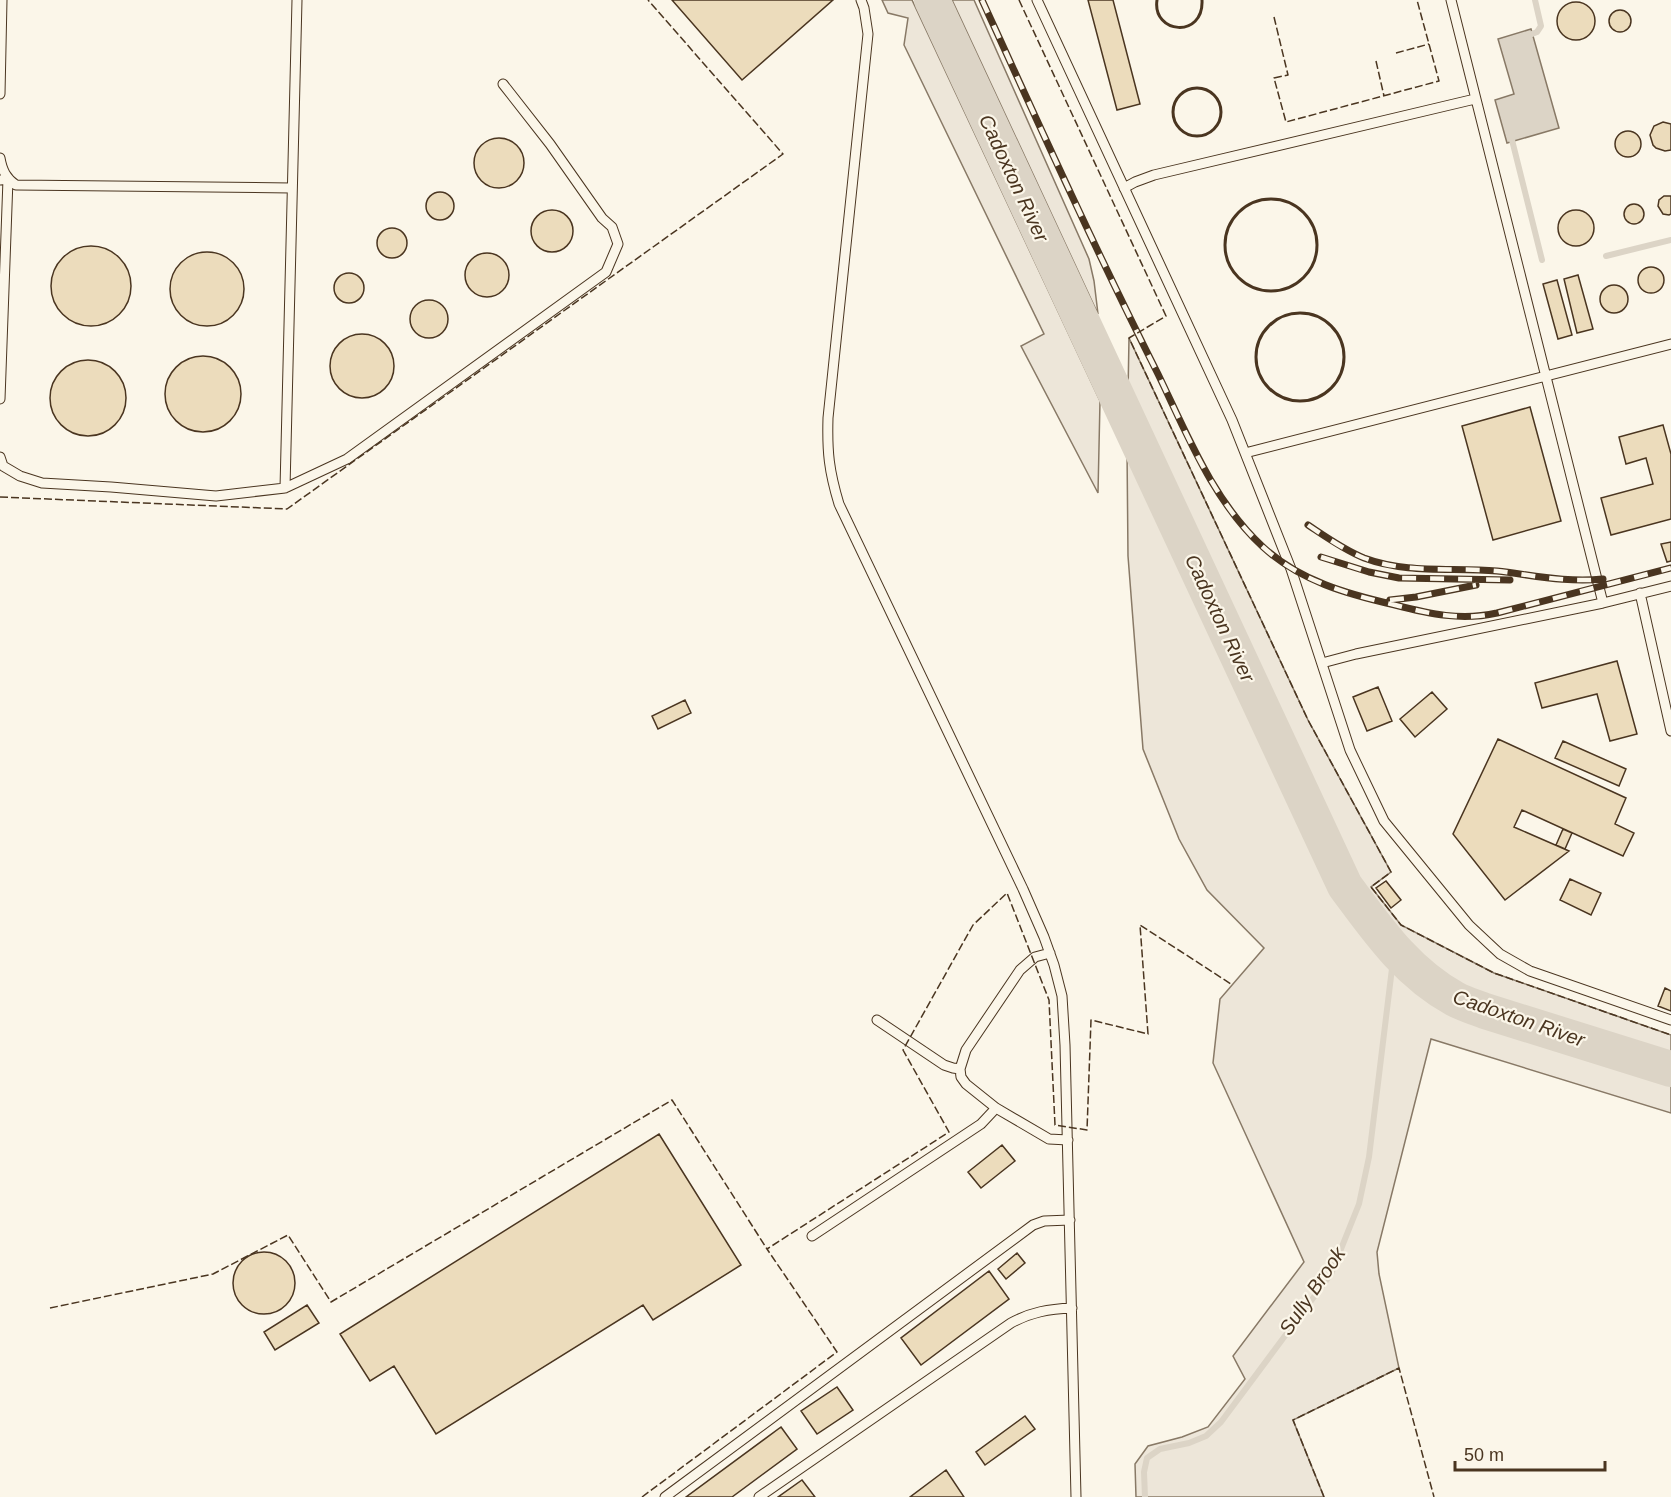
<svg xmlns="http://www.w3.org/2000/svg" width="1671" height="1497" font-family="Helvetica,sans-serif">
<rect width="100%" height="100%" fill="#fbf6e9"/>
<path fill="#ede6d9" stroke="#887966" stroke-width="1.5" d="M 882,0 L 912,0 L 1100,401 L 1098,493 L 1021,346 L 1044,334 L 904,45 L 908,18 L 888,13 Z
M 952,0 L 974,0 L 1089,259 L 1094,281 L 1098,314 Z
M 1129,338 L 1308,720 L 1391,872 L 1371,887 L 1401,925 L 1494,973 L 1671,1035 L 1671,1113 L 1431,1039 L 1377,1252 L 1379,1274 L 1399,1368 L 1293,1420 L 1324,1497 L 1136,1497 L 1135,1464 L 1148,1446 L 1182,1437 L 1208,1427 L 1245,1379 L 1233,1356 L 1304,1262 L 1213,1063 L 1220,999 L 1264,948 L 1207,890 L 1179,839 L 1143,749 L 1128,556 L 1127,449 Z"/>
<path fill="#dcd4c6" stroke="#887966" stroke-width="1.5" d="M 1531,29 L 1559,128 L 1507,143 L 1495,100 L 1514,94 L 1498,39 Z"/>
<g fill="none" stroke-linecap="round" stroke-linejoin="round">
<path stroke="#dcd4c6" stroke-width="6" d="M 1532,34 L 1537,32 L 1541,26 L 1535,0
M 1511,136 L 1542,260
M 1606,256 L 1671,240
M 1145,1497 L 1144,1472 L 1147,1458 L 1160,1449 L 1189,1443 L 1206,1436 L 1221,1422 L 1331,1274 L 1359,1204 L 1369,1157 L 1394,952"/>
<path stroke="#dcd4c6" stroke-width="36" d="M 932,0 L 1345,886 C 1377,929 1406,972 1455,999 C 1464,1004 1475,1007 1485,1011 L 1671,1069"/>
</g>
<path fill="#ecdcbc" stroke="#4a3520" stroke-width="1.5" d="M 672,0 L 833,0 L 742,80 Z
M 1088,0 L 1113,0 L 1140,104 L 1117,110 Z
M1557 21a19 19 0 1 1 38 0a19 19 0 1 1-38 0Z
M1609 21a11 11 0 1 1 22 0a11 11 0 1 1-22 0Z
M 1663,122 L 1671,124 L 1671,150 L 1665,151 L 1656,148 L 1653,145 L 1650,135 L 1654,126 Z
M1615 144a13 13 0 1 1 26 0a13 13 0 1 1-26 0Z
M474 163a25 25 0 1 1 50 0a25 25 0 1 1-50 0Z
M426 206a14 14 0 1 1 28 0a14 14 0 1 1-28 0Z
M 1664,196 L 1671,196 L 1671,214 L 1669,215 L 1663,214 L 1658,206 L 1659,200 Z
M1624 214a10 10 0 1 1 20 0a10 10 0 1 1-20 0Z
M1558 228a18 18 0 1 1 36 0a18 18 0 1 1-36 0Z
M531 231a21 21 0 1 1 42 0a21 21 0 1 1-42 0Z
M377 243a15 15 0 1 1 30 0a15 15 0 1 1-30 0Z
M51 286a40 40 0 1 1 80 0a40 40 0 1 1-80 0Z
M170 289a37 37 0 1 1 74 0a37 37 0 1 1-74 0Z
M465 275a22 22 0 1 1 44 0a22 22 0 1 1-44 0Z
M1638 280a13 13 0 1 1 26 0a13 13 0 1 1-26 0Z
M334 288a15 15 0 1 1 30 0a15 15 0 1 1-30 0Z
M 1578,275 L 1593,329 L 1577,333 L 1564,279 Z
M 1557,280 L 1572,335 L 1558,339 L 1543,284 Z
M1600 299a14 14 0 1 1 28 0a14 14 0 1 1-28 0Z
M410 319a19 19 0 1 1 38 0a19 19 0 1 1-38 0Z
M330 366a32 32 0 1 1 64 0a32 32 0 1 1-64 0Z
M165 394a38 38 0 1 1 76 0a38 38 0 1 1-76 0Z
M50 398a38 38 0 1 1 76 0a38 38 0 1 1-76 0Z
M 1530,407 L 1561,521 L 1493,540 L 1462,426 Z
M 1663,425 L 1671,454 L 1671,519 L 1611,535 L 1601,498 L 1653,484 L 1646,458 L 1626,464 L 1619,437 Z
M 1671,542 L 1671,561 L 1667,562 L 1661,544 Z
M 1617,661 L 1637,734 L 1610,741 L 1597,694 L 1542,708 L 1535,683 Z
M 1378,687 L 1392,721 L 1367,731 L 1353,697 Z
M 1432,692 L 1447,709 L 1415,737 L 1400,719 Z
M 685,700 L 691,713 L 658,729 L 652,716 Z
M 1498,739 L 1626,798 L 1615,824 L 1634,833 L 1623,856 L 1522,810 L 1514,827 L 1569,851 L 1505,900 L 1453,834 Z
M 1563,741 L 1626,769 L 1619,786 L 1555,758 Z
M 1563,829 L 1572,833 L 1565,849 L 1556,845 Z
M 1570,879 L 1601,893 L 1591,915 L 1560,900 Z
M 1386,881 L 1401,900 L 1391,908 L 1376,888 Z
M 1665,988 L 1671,991 L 1671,1011 L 1658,1006 Z
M 659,1134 L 741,1265 L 653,1320 L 643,1305 L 436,1434 L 394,1366 L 370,1381 L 340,1334 Z
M 1002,1145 L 1015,1161 L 981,1188 L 968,1172 Z
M233 1283a31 31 0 1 1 62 0a31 31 0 1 1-62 0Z
M 1017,1253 L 1025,1263 L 1006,1279 L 998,1269 Z
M 989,1271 L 1009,1299 L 921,1365 L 901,1338 Z
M 307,1305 L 319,1323 L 275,1350 L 264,1332 Z
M 837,1387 L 853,1410 L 817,1434 L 801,1411 Z
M 1025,1416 L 1035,1429 L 985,1465 L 976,1452 Z
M 781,1427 L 797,1449 L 732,1497 L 686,1497 Z
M 946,1470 L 964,1497 L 910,1497 Z
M 802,1480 L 815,1497 L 778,1497 Z"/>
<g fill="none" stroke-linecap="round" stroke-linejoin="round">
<defs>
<path id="service" d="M 861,0 L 864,8 L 868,34 L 828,418 C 827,452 829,471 839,504 L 1023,889 L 1044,937 L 1054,965 L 1062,996 L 1065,1045 L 1076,1497
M 1037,0 L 1232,420 L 1291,569 L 1350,750 L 1384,821 L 1469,925 L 1500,954 L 1530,971 L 1671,1020
M 1451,0 L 1603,603
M 0,94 L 2,0
M 0,158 C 2,170 6,178 16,185 L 291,188
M 0,180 L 8,179 L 0,399
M 1124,188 L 1135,182 L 1154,175 L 1475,99
M 1245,453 L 1671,344
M 0,457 L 3,466 L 20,476 L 42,483 L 111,487 L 216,496 L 285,488 L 347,459 L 606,272 L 618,244 L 612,227 L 602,218 L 550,144 L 503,84
M 285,488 L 297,0
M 1640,593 L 1671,731
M 1322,663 L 1356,654 L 1603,603 L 1671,586
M 1050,953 L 1035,957 L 1020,970 L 966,1050 L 960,1069 L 961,1077 L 966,1084 L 996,1108 L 1049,1139 L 1068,1140
M 877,1020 L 944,1065 L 953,1068 L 960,1069
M 812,1236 L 981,1124 L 996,1108
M 665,1497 L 1033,1225 L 1044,1221 L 1070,1220
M 759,1497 L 1011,1323 C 1031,1312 1049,1309 1072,1308"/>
</defs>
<use href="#service" stroke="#4a3520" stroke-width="11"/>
<use href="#service" stroke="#fbf6e9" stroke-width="9"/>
<defs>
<path id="rail" d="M 982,0 C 1039,125 1096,251 1158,374 C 1187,434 1213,501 1263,547 C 1300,581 1347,594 1395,605 C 1430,614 1461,621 1497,613 L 1671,568
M 1308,525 C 1326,537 1344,550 1364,558 C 1407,574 1452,567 1497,571 C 1532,575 1567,583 1603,579
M 1321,557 L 1369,572 L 1399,578 L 1510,580
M 1390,600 L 1416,597 L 1476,585"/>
</defs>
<use href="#rail" stroke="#4a3520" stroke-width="7"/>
<use href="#rail" stroke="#fbf6e9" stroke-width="4.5" stroke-dasharray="14" stroke-linecap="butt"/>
<path stroke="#4a3520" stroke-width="1.5" stroke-dasharray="8 3" stroke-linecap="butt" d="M 1019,0 L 1166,316 L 1129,338 L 1308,720 L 1391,872 L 1371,887 L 1401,925 L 1494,973 L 1671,1035
M 1274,17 L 1288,75 L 1274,78 L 1286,122 L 1439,81 L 1417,0
M 1396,53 L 1429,44
M 1376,61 L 1384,96
M 0,497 L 287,509 L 783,154 L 648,0
M 50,1308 L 213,1274 L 288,1235 L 331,1302 L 672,1100 L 767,1249
M 642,1497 L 837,1352 L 767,1249 L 949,1132 L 903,1050 L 973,925 L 1007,893 L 1049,1000 L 1055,1125 L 1087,1130 L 1091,1020 L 1148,1034 L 1140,925 L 1231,984
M 1324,1497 L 1293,1420 L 1399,1368 L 1434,1497"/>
<path stroke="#4a3520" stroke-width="3" d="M 1157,0 C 1152,34 1204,39 1202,0
M1173 112a24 24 0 1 1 48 0a24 24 0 1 1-48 0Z
M1225 245a46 46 0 1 1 92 0a46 46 0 1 1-92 0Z
M1256 357a44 44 0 1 1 88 0a44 44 0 1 1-88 0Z"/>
</g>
<g text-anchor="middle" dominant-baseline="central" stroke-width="4.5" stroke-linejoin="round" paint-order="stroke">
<g font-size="20" font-style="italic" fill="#4a3520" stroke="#fbf6e9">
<text transform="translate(1014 178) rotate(65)">Cadoxton River</text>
<text transform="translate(1220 618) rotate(65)">Cadoxton River</text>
<text transform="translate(1519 1018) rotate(19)">Cadoxton River</text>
<text transform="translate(1312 1291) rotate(-56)">Sully Brook</text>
</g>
</g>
<path d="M1455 1461v9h150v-9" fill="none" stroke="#4a3520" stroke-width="3"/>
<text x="1464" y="1461" font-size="18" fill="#4a3520" stroke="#fbf6e9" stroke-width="4.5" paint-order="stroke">50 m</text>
</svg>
